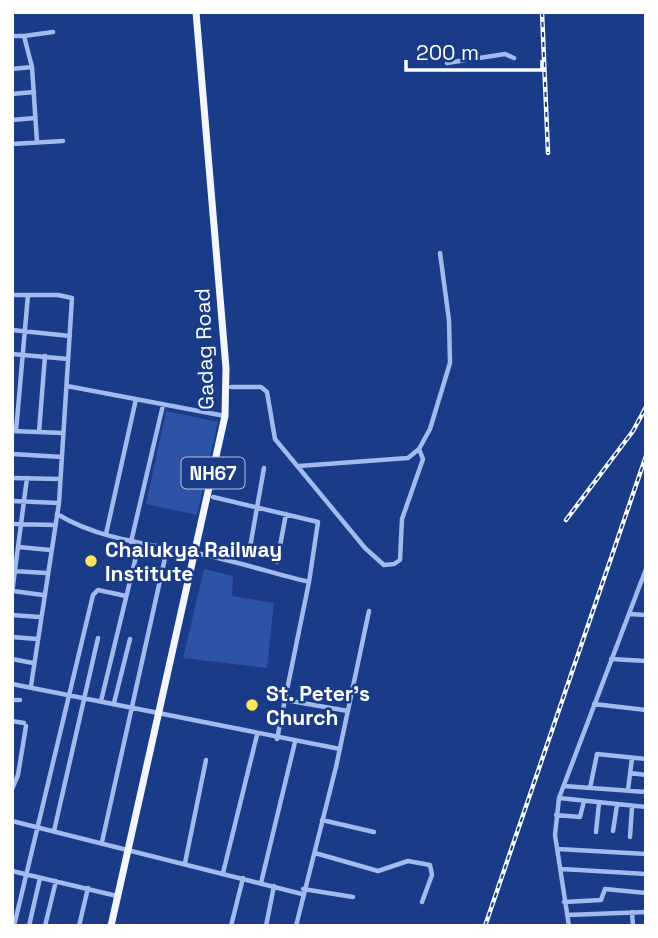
<svg xmlns="http://www.w3.org/2000/svg" width="658" height="938" font-family="'Space Grotesk',sans-serif">
<rect width="100%" height="100%" fill="#193b88"/>
<path fill="#2c53a6" d="M 166,411 L 218,422 L 197,515 L 146,504 Z
M 204,569 L 233,576 L 232,596 L 274,603 L 267,668 L 183,658 Z"/>
<g fill="none" stroke-linecap="round" stroke-linejoin="round">
<path stroke="#a2baed" stroke-width="4.5" d="M 12,36 L 24,36 L 32,67 L 37,142
M 24,36 L 53,32
M 447,63 L 505,54 L 514,58
M 12,69 L 32,67
M 12,94 L 34,92
M 12,120 L 35,118
M 12,144 L 63,141
M 12,295 L 58,295 L 72,298 L 59,503 L 31,686
M 12,330 L 70,336
M 12,354 L 68,359
M 67,386 L 225,416
M 231,387 L 261,387 L 267,392 L 275,439 L 365,548 L 384,565 L 394,564 L 400,560 L 402,519 L 423,459 L 419,449
M 12,431 L 63,433
M 16,431 L 28,295
M 39,432 L 45,356
M 12,454 L 62,457
M 299,466 L 408,458 L 419,449 L 430,429 L 450,363 L 449,320 L 440,253
M 12,478 L 60,479
M 213,497 L 318,522 L 309,582
M 12,501 L 59,503
M 57,514 C 98,539 148,544 195,553 C 233,560 271,573 309,582 L 277,739
M 12,524 L 55,525
M 106,534 L 136,399
M 131,542 L 163,405
M 19,547 L 50,550
M 249,553 L 264,468
M 277,562 L 286,514
M 13,571 L 46,573
M 13,591 L 43,595
M 12,593 L 27,478
M 629,614 L 646,615
M 12,615 L 39,617
M 12,637 L 37,639
M 12,659 L 33,663
M 611,659 L 646,661
M 12,684 L 340,749
M 12,700 L 20,700
M 285,700 L 348,711
M 101,701 L 139,544
M 114,703 L 130,639
M 594,704 L 646,710
M 12,721 L 24,723
M 630,773 L 646,775
M 564,786 L 646,792
M 590,788 L 597,754 L 646,759
M 12,789 L 18,775 L 26,726
M 628,790 L 632,758
M 559,798 L 646,807
M 556,815 L 580,817 L 584,801
M 322,820 L 374,832
M 12,821 L 302,894
M 54,831 L 98,638
M 613,831 L 617,805
M 596,832 L 599,803
M 630,837 L 632,807
M 102,842 L 167,549
M 558,849 L 646,854
M 315,853 L 378,871 L 408,861 L 430,865 L 432,875 L 422,902
M 185,863 L 206,760
M 562,869 L 646,874
M 12,871 L 117,896
M 223,873 L 257,735
M 261,883 L 295,742
M 303,889 L 353,897
M 564,902 L 601,900 L 605,889 L 646,893
M 632,912 L 633,926
M 567,915 L 646,912
M 14,926 L 93,595 L 98,590 L 126,596
M 29,926 L 40,878
M 45,926 L 56,881
M 79,926 L 88,888
M 231,926 L 243,878
M 266,926 L 274,886
M 296,926 L 336,767 L 369,611
M 569,926 L 555,835 L 559,798 L 646,569"/>
<path stroke="#f3f6ff" stroke-width="7" d="M 111,926 L 225,416 L 226,368 L 196,12"/>
<defs>
<path id="rail" d="M 542,12 L 548,153
M 566,520 L 633,431 L 646,407
M 485,926 L 646,456"/>
</defs>
<use href="#rail" stroke="#fff" stroke-width="4.5"/>
<use href="#rail" stroke="#193b88" stroke-width="2" stroke-dasharray="5" stroke-linecap="butt"/>
</g>
<g fill="#ffe55d" stroke="#193b88" stroke-width="2.5">
<circle cx="91" cy="561" r="7"/>
<circle cx="252" cy="705" r="7"/>
</g>
<g text-anchor="middle" dominant-baseline="central" stroke-width="5" stroke-linejoin="round" paint-order="stroke">
<rect fill="#193b88" stroke="#bac4db" stroke-width="2" x="181.5" y="457.5" width="63" height="31" rx="5"/>
<g font-size="19" font-weight="bold" fill="#fff">
<text x="213" y="473">NH67</text>
</g>
<g font-size="21" fill="#fff" stroke="#193b88">
<text transform="translate(204 349) rotate(-92)">Gadag Road</text>
</g>
<g font-size="21" font-weight="bold" fill="#fff" stroke="#193b88" text-anchor="start">
<text x="105" y="549">Chalukya Railway<tspan x="105" dy="24">Institute</tspan></text>
<text x="266" y="693">St. Peter's<tspan x="266" dy="24">Church</tspan></text>
</g>
</g>
<rect width="658" height="938" fill="none" stroke="#ffffff" stroke-width="28"/>
<path d="M406 60v10h136v-10" fill="none" stroke="#ffffff" stroke-width="3.5"/>
<text x="416" y="60" font-size="21" fill="#ffffff" stroke="#193b88" stroke-width="5" paint-order="stroke">200 m</text>
</svg>
